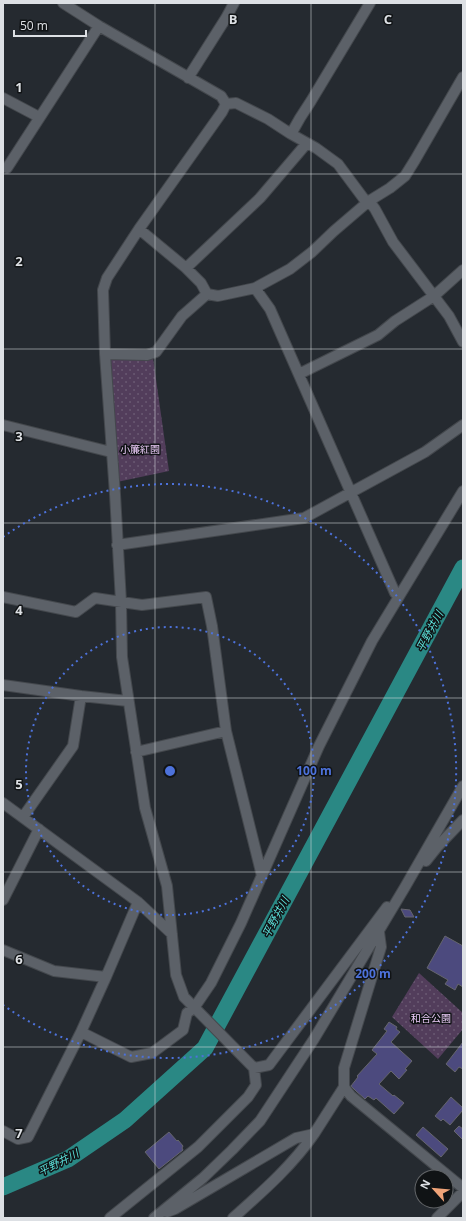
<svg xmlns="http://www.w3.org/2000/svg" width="466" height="1221" font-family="'Open Sans','Noto Sans JP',sans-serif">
<defs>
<pattern id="grass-dots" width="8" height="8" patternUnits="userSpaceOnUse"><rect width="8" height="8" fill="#523d5b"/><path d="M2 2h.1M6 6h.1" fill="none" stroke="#6a5972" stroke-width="1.8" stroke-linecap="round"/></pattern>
</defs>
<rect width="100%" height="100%" fill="#252a30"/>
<path fill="url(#grass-dots)" d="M 108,358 L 153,358 L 169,471 L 117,482 Z
M 419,973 L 463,1013 L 463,1029 L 438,1059 L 392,1017 Z"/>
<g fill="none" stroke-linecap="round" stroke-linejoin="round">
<path stroke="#2a8884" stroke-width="17" d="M 3,1187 L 68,1159 L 125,1120 L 205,1048 L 463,568"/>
</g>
<path fill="#4c4a7e" stroke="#65656d" d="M 401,909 L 410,910 L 414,917 L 405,917 Z
M 445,936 L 463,946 L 463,987 L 458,984 L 455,990 L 445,984 L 448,980 L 427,968 Z
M 389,1022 L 397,1027 L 396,1029 L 400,1032 L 391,1042 L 412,1061 L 405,1069 L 407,1070 L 399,1079 L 391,1071 L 379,1084 L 393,1096 L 394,1095 L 404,1103 L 394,1114 L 376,1098 L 374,1100 L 368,1096 L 365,1099 L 356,1091 L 351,1086 L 358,1077 L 357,1076 L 377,1054 L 372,1050 L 387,1031 L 384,1029 Z
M 463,1042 L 463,1069 L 459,1067 L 455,1072 L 446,1064 Z
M 451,1097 L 463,1108 L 463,1110 L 450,1125 L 443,1119 L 441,1121 L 435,1116 Z
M 459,1126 L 463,1129 L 463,1140 L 454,1131 Z
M 423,1127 L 448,1149 L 441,1157 L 416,1135 Z
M 169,1132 L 177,1141 L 178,1140 L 183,1146 L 182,1148 L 183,1150 L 159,1169 L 145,1152 Z"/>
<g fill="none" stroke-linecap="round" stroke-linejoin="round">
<defs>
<path id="minor" d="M 63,3 L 99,26 L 221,96 L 226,104
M 188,78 L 226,18 L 234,3
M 3,98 L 39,117
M 226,104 L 236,103 L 268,119 L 291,134 L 316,148 L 338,164 L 367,203
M 291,134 L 300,118 L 311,101 L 370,3
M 7,168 L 99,26
M 369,201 L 375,209 L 393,242 L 449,316 L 463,342
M 139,229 L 186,268 L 201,283 L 207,294
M 186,268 L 260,198 L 307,143
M 255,288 L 270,309 L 395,593 L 399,596
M 105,354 L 147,355 L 156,352 L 182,316 L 207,294 L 218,296 L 255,288 L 290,269 L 312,252 L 334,231 L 369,201 L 390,188 L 405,176 L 415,160 L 463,77
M 299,374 L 378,335 L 395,321 L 434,296 L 463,270
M 3,425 L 111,452
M 117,545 L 304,518 L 425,452 L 463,425
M 3,597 L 76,612 L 95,598 L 142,605 L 206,597 L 212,626 L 226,731 L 262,876
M 3,685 L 81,696 L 128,701
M 136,752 L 226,731
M 3,803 L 138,902 L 172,934
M 23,817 L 73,746 L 81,696
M 426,861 L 438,846 L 463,820
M 3,900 L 39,829
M 3,950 L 54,971 L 106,977
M 81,1032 L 131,1057 L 152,1053 L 183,1030 L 187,1013 L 194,1008 L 211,983 L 241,923 L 319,746 L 372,641 L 463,491
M 254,1068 L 269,1065 L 387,907
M 344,1087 L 351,1096 L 463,1188
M 3,1131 L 18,1139 L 28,1137 L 81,1032 L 106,977 L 138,902
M 167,1212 L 175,1209 L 296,1138 L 314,1134 L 344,1087 L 344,1068 L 381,947 L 379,932
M 110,1218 L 198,1147 L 248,1097 L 256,1085 L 254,1068 L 184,997 L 176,975 L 167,886 L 145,808 L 122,657 L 121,602 L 115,494 L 105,354 L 103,290 L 107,278 L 139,229 L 222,112 L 226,104
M 154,1218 L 203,1178 L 232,1150 L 260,1121 L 314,1039 L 405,887 L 463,786
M 233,1218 C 262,1192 292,1166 314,1134
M 437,1218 L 463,1192"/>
</defs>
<use href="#minor" stroke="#44484d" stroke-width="12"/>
<use href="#minor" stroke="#5c6168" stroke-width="10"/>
</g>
<path fill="none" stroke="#dde0e4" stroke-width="1" stroke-opacity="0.55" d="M 155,3 L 155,1218M 311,3 L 311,1218M 3,174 L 463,174M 3,349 L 463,349M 3,523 L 463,523M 3,698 L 463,698M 3,872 L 463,872M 3,1047 L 463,1047"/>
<g fill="none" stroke="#4d72db" stroke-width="2" stroke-dasharray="2 4">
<circle cx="170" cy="771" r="144"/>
<path d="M3 537A287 287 0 1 1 3 1005"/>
</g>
<g text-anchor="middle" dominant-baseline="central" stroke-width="3" stroke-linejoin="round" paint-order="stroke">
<g font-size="10" fill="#edcdfa" stroke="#101315">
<text x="140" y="449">小簾紅園</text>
<text x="431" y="1018">和合公園</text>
</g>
<g font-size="11" font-style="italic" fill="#5ce1da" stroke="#101315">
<text transform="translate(429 631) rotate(-62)">平野井川</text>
<text transform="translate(275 917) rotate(-62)">平野井川</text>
<text transform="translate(58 1162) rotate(-27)">平野井川</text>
</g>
</g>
<g font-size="13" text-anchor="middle" font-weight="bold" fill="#dde0e4" stroke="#101315" stroke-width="3" stroke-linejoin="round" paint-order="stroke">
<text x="233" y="24">B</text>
<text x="388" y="24">C</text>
<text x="19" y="92">1</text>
<text x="19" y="266">2</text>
<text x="19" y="441">3</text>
<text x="19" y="615">4</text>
<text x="19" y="789">5</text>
<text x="19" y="964">6</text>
<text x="19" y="1138">7</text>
</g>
<circle cx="170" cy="771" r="6" fill="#4d72db" stroke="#101315" stroke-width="2"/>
<g font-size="12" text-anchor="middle" font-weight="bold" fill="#4d72db" stroke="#101315" stroke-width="3" stroke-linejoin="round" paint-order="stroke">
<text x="314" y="775">100 m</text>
<text x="373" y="978">200 m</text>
</g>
<rect width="466" height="1221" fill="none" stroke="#dde0e4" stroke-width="8"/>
<g transform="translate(434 1189) rotate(297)"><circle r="19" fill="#101315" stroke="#626568"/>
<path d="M0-3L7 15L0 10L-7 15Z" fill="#efa378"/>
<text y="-6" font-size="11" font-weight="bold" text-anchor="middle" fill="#dde0e4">N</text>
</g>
<path d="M14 30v6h72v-6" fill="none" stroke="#dde0e4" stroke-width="2"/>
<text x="20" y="30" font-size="12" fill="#dde0e4" stroke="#101315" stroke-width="3" paint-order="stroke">50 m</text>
</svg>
